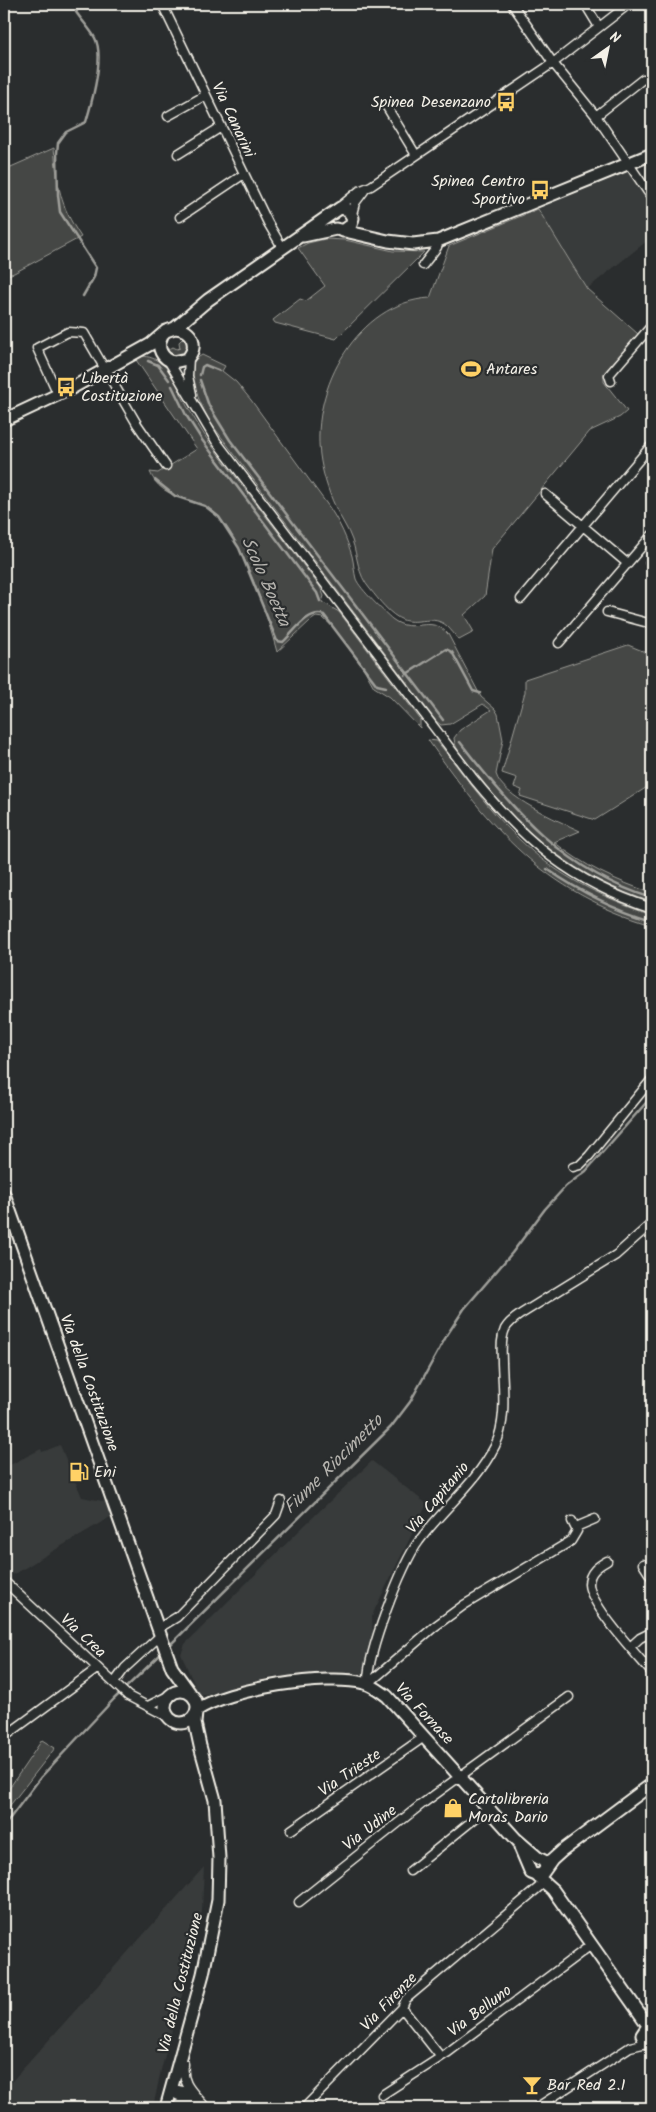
<svg xmlns="http://www.w3.org/2000/svg" width="656" height="2112" font-family="Kalam,sans-serif">
<rect width="100%" height="100%" fill="#2a2d2e"/>
<filter id="ink" filterUnits="userSpaceOnUse"><feTurbulence type="fractalNoise" baseFrequency=".02" numOctaves="2"/><feDisplacementMap in="SourceGraphic" scale="10" xChannelSelector="R" yChannelSelector="G"/><feConvolveMatrix kernelMatrix="1 2 1 2 8 2 1 2 1" color-interpolation-filters="sRGB"/></filter>
<g filter="url(#ink)">
<path fill="#373a3a" d="M 625,173 L 630,173 L 652,207 L 652,237 L 587,289 L 538,209 Z
M 60,1445 L 82,1497 L 108,1502 L 112,1516 L 13,1575 L 4,1565 L 4,1468 L 41,1449 L 42,1452 Z
M 372,1461 L 427,1504 L 375,1609 L 372,1617 L 373,1637 L 367,1669 L 364,1674 L 357,1677 L 339,1674 L 273,1677 L 205,1695 L 198,1693 L 181,1654 L 185,1644 L 307,1523 Z
M 204,1867 L 202,1911 L 194,1952 L 161,2070 L 153,2108 L 4,2108 L 4,2090 Z"/>
<path fill="#444645" stroke="#9c9c96" d="M 54,148 C 58,187 59,204 81,237 L 14,273 L 4,276 L 4,170 Z
M 538,209 L 587,289 L 638,334 L 604,373 L 604,382 L 627,411 L 620,417 L 590,431 L 492,549 L 485,596 L 464,615 L 474,632 L 459,640 C 455,635 451,630 447,626 C 433,614 418,625 403,620 C 390,615 379,600 370,589 C 357,574 358,557 352,540 C 348,528 340,518 335,506 C 328,491 322,471 320,455 C 311,388 358,302 430,298 L 449,246 Z
M 325,239 L 345,240 L 393,251 L 424,252 L 336,339 L 275,323 L 273,320 L 300,299 L 306,301 L 325,286 L 298,248 L 308,243 Z
M 185,336 L 189,347 C 184,358 175,360 166,351 L 173,347 L 177,349 L 180,348 L 179,342 Z
M 202,355 L 225,366 L 222,371 L 236,382 L 251,400 L 329,507 C 340,523 347,539 352,556 C 354,564 354,572 356,579 C 360,589 384,612 392,619 C 414,636 429,613 448,634 L 481,697 L 495,709 L 498,714 L 503,740 L 496,774 C 502,797 559,821 580,831 L 554,842 C 584,866 616,881 652,893 L 652,902 C 576,878 524,835 476,773 C 469,763 454,750 454,738 L 460,730 L 491,710 L 483,704 L 450,724 L 441,725 L 436,721 L 210,422 C 201,404 188,381 193,361 Z
M 140,356 C 169,356 176,385 187,406 C 194,418 201,430 209,442 L 320,587 L 324,596 L 322,602 L 339,612 L 420,719 L 420,728 L 390,697 L 374,687 L 364,669 L 332,626 L 323,618 L 316,617 L 310,621 L 277,652 C 268,618 242,537 215,513 C 195,495 162,502 150,472 L 158,473 L 197,449 L 134,357 Z
M 628,645 L 645,652 L 652,660 L 652,784 L 595,820 L 520,796 L 522,790 L 514,787 L 517,778 L 502,773 L 525,692 L 525,679 Z
M 428,740 L 437,741 C 467,779 495,819 532,851 C 567,881 609,900 652,914 L 652,924 C 543,892 491,829 428,740 Z
M 42,1740 L 55,1748 L 4,1813 L 4,1796 Z"/>
<g fill="none" stroke-linecap="round" stroke-linejoin="round">
<path stroke="#9f9f9a" stroke-width="2.5" d="M 81,4 L 76,12 C 82,21 90,29 95,38 C 105,57 92,102 86,122 L 66,132 L 58,143 L 57,153 L 58,195 L 60,212 L 96,268 L 94,277 L 83,296
M 148,361 L 158,365 L 169,380
M 200,375 L 202,367 L 205,365 L 220,371
M 200,380 L 209,406 L 230,440 L 443,720
M 172,386 L 186,415 L 202,440 L 317,593 L 320,601
M 155,480 L 175,496 L 205,506 L 219,517 L 239,548 L 277,641 L 283,642 C 294,632 308,609 324,615 L 377,685 L 386,687
M 405,675 L 446,649 L 452,652 L 473,691 L 480,693
M 460,742 C 513,811 566,872 652,898
M 547,869 C 580,892 614,909 652,920
M 169,1646 L 391,1427 L 410,1402 L 447,1335 L 464,1309 L 512,1253 L 545,1209 L 566,1186 L 586,1171 L 652,1096
M 4,1826 L 41,1777 L 114,1699 L 163,1652"/>
<defs>
<path id="street" d="M 162,4 L 268,223 L 282,247
M 512,4 L 553,63 L 596,116 L 652,198
M 585,4 L 599,27
M 385,104 L 416,155
M 168,116 L 206,95
M 596,116 L 643,79
M 178,154 L 221,127
M 337,209 L 359,191 L 371,186 L 553,63 L 629,4
M 352,214 L 355,203 L 364,191
M 180,217 L 244,174
M 423,265 L 437,247 L 438,241
M 189,357 L 188,376 L 192,394
M 168,360 L 216,441 L 472,777 C 525,842 571,882 652,908
M 611,381 L 609,375 L 652,325
M 58,394 L 37,348 L 68,332 L 84,333 L 137,424 L 166,466
M 545,494 L 628,564
M 650,563 L 652,564
M 521,599 L 650,447
M 607,612 L 652,624
M 559,643 L 652,535
M 573,1167 L 580,1165 L 589,1156 L 652,1079
M 576,1527 L 595,1519
M 607,1561 C 598,1566 589,1572 589,1584 C 590,1605 637,1655 652,1673
M 643,1564 L 652,1578
M 4,1581 L 128,1696 L 168,1717
M 159,1628 L 177,1617 L 276,1515 L 281,1501
M 630,1647 L 640,1638 L 652,1632
M 114,1683 L 125,1668 L 161,1635
M 368,1684 C 366,1656 402,1563 419,1541 C 444,1507 475,1485 495,1446 C 507,1421 503,1390 502,1363 C 502,1352 500,1340 505,1329 C 509,1322 515,1318 521,1314 L 616,1255 L 652,1223
M 368,1684 L 434,1627 L 464,1605 L 571,1541 L 577,1531 L 572,1521
M 148,1706 L 168,1696
M 4,1737 L 98,1668
M 291,1830 L 424,1737
M 410,1871 L 488,1808
M 299,1902 L 422,1804 L 569,1697
M 402,2008 L 440,2056
M 184,2064 C 181,2086 195,2093 206,2108
M 178,2090 L 192,2093
M 177,2095 L 190,2101 L 202,2103
M 382,2095 L 447,2053 L 591,1945
M 174,2108 L 181,2103 L 190,2101
M 304,2108 L 402,2008 L 406,1999 L 545,1882
M 536,2108 L 630,2047 L 647,2043"/>
<path id="secondary" d="M 303,236 L 336,229 L 388,241 L 413,244 L 438,241 L 652,154
M 162,336 C 156,348 162,359 174,362 L 187,359 C 199,347 193,329 175,328
M 4,420 L 70,389 L 151,344 L 166,331 L 175,328 L 208,300 L 340,208 L 348,210 L 353,218 L 351,225 L 343,231
M 4,1194 L 172,1668 L 190,1693
M165 1707a16 16 0 1 1 32 0a16 16 0 1 1-32 0Z
M 197,1710 C 228,1689 327,1673 364,1683 C 373,1685 380,1691 387,1696 L 516,1839 L 538,1858 L 544,1861 L 546,1867
M 520,1847 L 531,1873 L 536,1875 L 542,1874 L 552,1860 L 562,1851 L 652,1784
M 536,1875 L 553,1890 L 650,2028
M 652,2029 L 646,2029 L 642,2035 L 645,2042 L 652,2042
M 166,2108 L 203,1974 L 218,1900 L 219,1858 L 215,1800 L 200,1746 L 195,1723 L 196,1713"/>
</defs>
<use href="#street" stroke="#f4f1e8" stroke-width="11"/>
<use href="#secondary" stroke="#f4f1e8" stroke-width="15"/>
<use href="#street" stroke="#2a2d2e" stroke-width="8"/>
<use href="#secondary" stroke="#2a2d2e" stroke-width="11"/>
</g>
</g>
<defs>
<symbol id="bus-bare" viewBox="-9 -9 18 18"><path d="M-5-6H5V4H4V6H2V4H-2V6H-4V4H-5ZM-3.5-4V0h7V-4ZM-3.5 1.2v1.5H-2V1.2ZM2 1.2v1.5H3.5V1.2Z" fill="#ffd166" stroke="#2a2d2e" stroke-width="2.5" paint-order="stroke"/></symbol>
<symbol id="stadium-bare" viewBox="-9 -9 18 18"><path d="M0-5a6.5 5 0 1 0 0 10a6.5 5 0 1 0 0-10ZM-3.5-1.8h7v3.6h-7Z" fill="#ffd166" stroke="#2a2d2e" stroke-width="2.5" paint-order="stroke"/></symbol>
<symbol id="fuel-bare" viewBox="-9 -9 18 18"><path d="M-5.5-6h7V0h2V4h1.3V-2.5L3-4.5l.8-.8L6-3V5H2.5V1h-1V6h-7ZM-4.2-4.7v3.2H.2V-4.7Z" fill="#ffd166" stroke="#2a2d2e" stroke-width="2.5" paint-order="stroke"/></symbol>
<symbol id="shop-bare" viewBox="-9 -9 18 18"><path d="M-5-2.5h2.3a2.7 3.5 0 0 1 5.4 0H5L5.5 6h-11ZM-1.5-2.5h3a1.5 2.3 0 0 0-3 0Z" fill="#ffd166" stroke="#2a2d2e" stroke-width="2.5" paint-order="stroke"/></symbol>
<symbol id="bar-bare" viewBox="-9 -9 18 18"><path d="M-6-5H6L.8 .8V4.5H3.5V6h-7V4.5H-.8V.8Z" fill="#ffd166" stroke="#2a2d2e" stroke-width="2.5" paint-order="stroke"/></symbol>
</defs>
<g fill-rule="evenodd">
<use href="#bus-bare" x="492" y="88" width="28" height="28"/>
<use href="#bus-bare" x="526" y="176" width="28" height="28"/>
<use href="#stadium-bare" x="457" y="355" width="28" height="28"/>
<use href="#bus-bare" x="52" y="373" width="28" height="28"/>
<use href="#fuel-bare" x="65" y="1458" width="28" height="28"/>
<use href="#shop-bare" x="439" y="1794" width="28" height="28"/>
<use href="#bar-bare" x="518" y="2071" width="28" height="28"/>
</g>
<g text-anchor="middle" dominant-baseline="central" stroke-width="4.5" stroke-linejoin="round" paint-order="stroke">
<g font-size="16" fill="#f4f1e8" stroke="#2a2d2e" text-anchor="start">
<text x="491" y="102" text-anchor="end">Spinea Desenzano</text>
<text x="525" y="181" text-anchor="end">Spinea Centro<tspan x="525" dy="18">Sportivo</tspan></text>
<text x="486" y="369">Antares</text>
<text x="81" y="378">Libertà<tspan x="81" dy="18">Costituzione</tspan></text>
<text x="94" y="1472">Eni</text>
<text x="468" y="1799">Cartolibreria<tspan x="468" dy="18">Moras Dario</tspan></text>
<text x="547" y="2085">Bar Red 2.1</text>
</g>
<g font-size="16" fill="#f4f1e8" stroke="#2a2d2e">
<text transform="translate(233 120) rotate(65)">Via Canarini</text>
<text transform="translate(89 1383) rotate(70)">Via della Costituzione</text>
<text transform="translate(438 1498) rotate(-50)">Via Capitanio</text>
<text transform="translate(83 1636) rotate(43)">Via Crea</text>
<text transform="translate(424 1714) rotate(47)">Via Fornase</text>
<text transform="translate(350 1773) rotate(-34)">Via Trieste</text>
<text transform="translate(370 1828) rotate(-38)">Via Udine</text>
<text transform="translate(181 1983) rotate(-76)">Via della Costituzione</text>
<text transform="translate(389 2002) rotate(-46)">Via Firenze</text>
<text transform="translate(480 2011) rotate(-37)">Via Belluno</text>
</g>
<g font-size="18" font-style="italic" fill="#b5b3ae" stroke="#2a2d2e">
<text transform="translate(265 582) rotate(66)">Scolo Boetta</text>
<text transform="translate(334 1465) rotate(-45)">Fiume Riocimetto</text>
</g>
</g>
<rect width="656" height="2112" fill="none" stroke="#2a2d2e" stroke-width="20"/>
<rect x="10" y="10" width="636" height="2092" fill="none" stroke="#f4f1e8" stroke-width="2" filter="url(#ink)"/>
<g transform="translate(608 48) rotate(33)" stroke="#2a2d2e" stroke-width="4" paint-order="stroke">
<path d="M0-4L9 19L0 12L-9 19Z" fill="#f4f1e8"/>
<text y="-8" font-size="14" font-weight="bold" text-anchor="middle" fill="#f4f1e8">N</text>
</g>
</svg>
